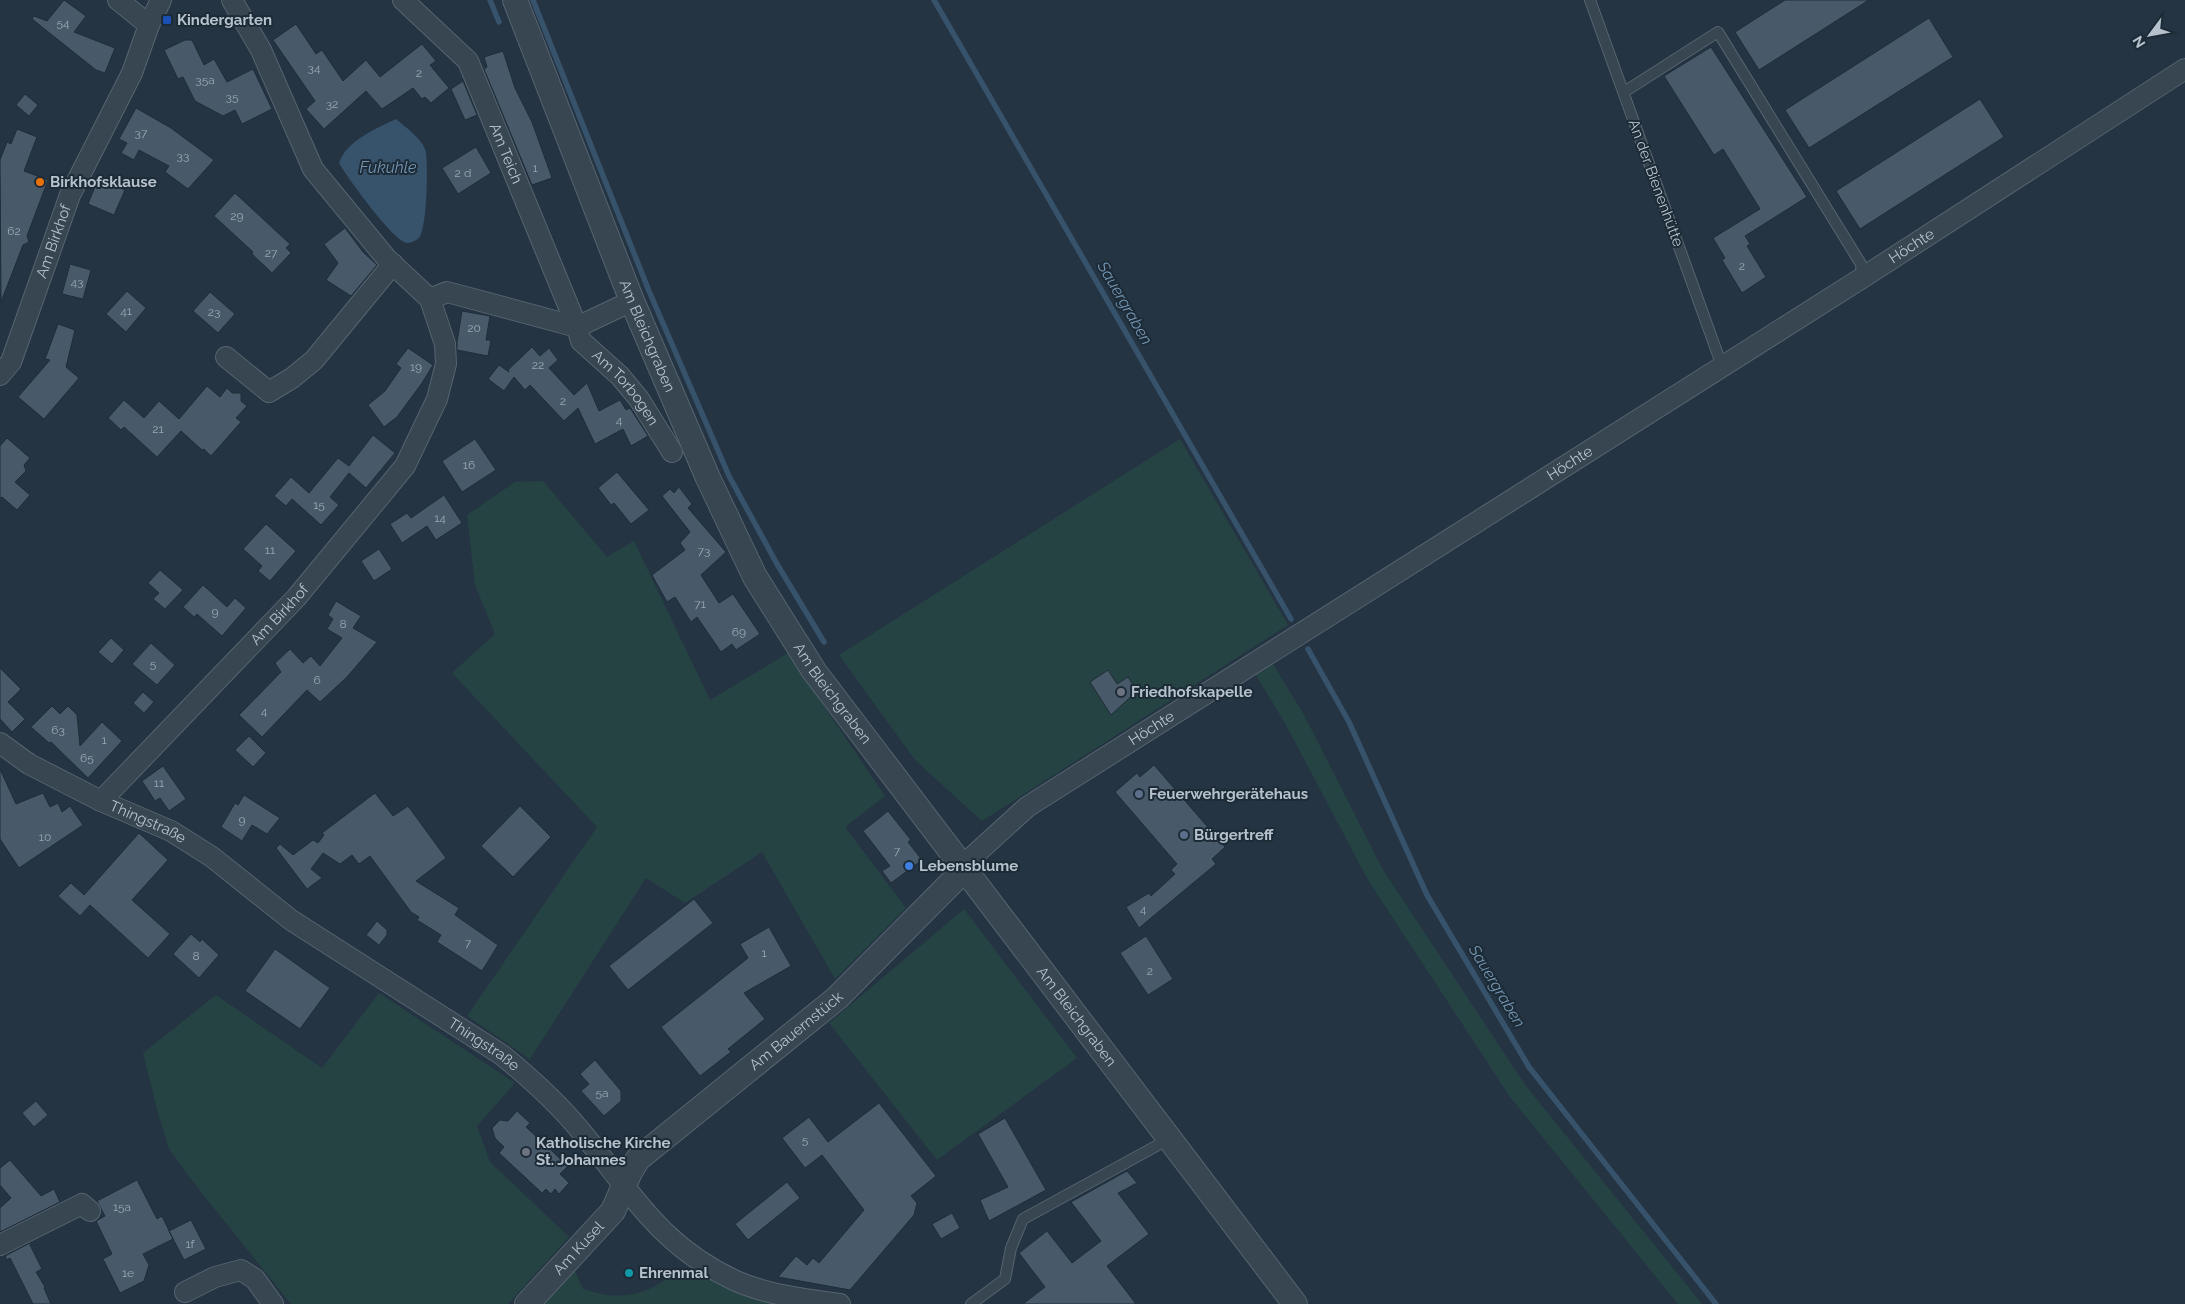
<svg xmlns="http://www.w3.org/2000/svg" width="2185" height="1304" font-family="Raleway,sans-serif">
<rect width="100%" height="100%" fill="#243443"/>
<path fill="#264344" d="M 1180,439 L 1288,625 L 982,821 L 915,760 L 839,655 Z
M 543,481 L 607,557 L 634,541 L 710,700 L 788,653 L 885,796 L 845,827 L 906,908 L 835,979 L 762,852 L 685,903 L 646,878 L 530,1059 L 467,1016 L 597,827 L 452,673 L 495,634 L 475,585 L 467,515 L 515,482 Z
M 1273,664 L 1304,715 L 1383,870 L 1526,1086 L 1702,1304 L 1678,1304 L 1510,1097 L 1368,880 L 1286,725 L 1256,675 Z
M 964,909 L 1077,1058 L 937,1160 L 829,1023 Z
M 379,993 L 515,1083 L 477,1126 L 490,1162 L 569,1237 L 508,1304 L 291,1304 L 197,1187 L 169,1149 L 158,1113 L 143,1053 L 216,995 L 322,1068 Z
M 679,1268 L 704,1274 L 777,1304 L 538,1304 L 574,1269 L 583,1289 C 620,1302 651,1296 679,1268 Z"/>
<path fill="#37526b" d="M 396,119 C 405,127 420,137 425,149 C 429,159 427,227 420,236 C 418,240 412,243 407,243 C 394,242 346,176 339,163 C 346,141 377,128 396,119 Z"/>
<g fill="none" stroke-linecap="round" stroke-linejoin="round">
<path stroke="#37526b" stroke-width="5.5" d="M 490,0 L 499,22
M 533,0 L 649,291 L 729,476 L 777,564 L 824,642
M 934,0 L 1291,619
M 1308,649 L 1349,722 L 1427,895 L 1529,1067 L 1716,1304"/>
</g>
<path fill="#485a69" stroke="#1f2d39" d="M 64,0 L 86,16 L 74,32 L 115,48 L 105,73 L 96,70 L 32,19 L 34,16 L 47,21 Z
M 1785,0 L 1869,0 L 1759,70 L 1735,32 Z
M 1929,18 L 1953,57 L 1809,148 L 1785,110 Z
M 296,24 L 316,54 L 322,50 L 343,81 L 366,60 L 380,77 L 422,44 L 436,61 L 430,65 L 449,88 L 431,103 L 425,97 L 422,99 L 413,88 L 382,109 L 366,91 L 324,129 L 306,109 L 315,101 L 273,40 Z
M 185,40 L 192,40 L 204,65 L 214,59 L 227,82 L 253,69 L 272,109 L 242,124 L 235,110 L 223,116 L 195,101 L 183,77 L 178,79 L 164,50 Z
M 1711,47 L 1807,197 L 1745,236 L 1750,244 L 1747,246 L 1766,277 L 1742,293 L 1722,260 L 1725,258 L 1713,238 L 1760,209 L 1723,149 L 1714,155 L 1664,76 Z
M 503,51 L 515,88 L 532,122 L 552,178 L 532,185 L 484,69 L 487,67 L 484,57 Z
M 463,81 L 477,115 L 465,120 L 451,89 Z
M 25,94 L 38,105 L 29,116 L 16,105 Z
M 1980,99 L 2004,137 L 1860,229 L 1836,191 Z
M 136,108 L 171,128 L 214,160 L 188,189 L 165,172 L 169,166 L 139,150 L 134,160 L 121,153 L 127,143 L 119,139 Z
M 17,129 L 37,137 L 24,171 L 48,180 L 27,236 L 29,242 L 23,245 L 1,302 L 0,160 L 7,142 L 11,144 Z
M 476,147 L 491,173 L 458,194 L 442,168 Z
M 98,179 L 125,190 L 114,215 L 88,204 Z
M 235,193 L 290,244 L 286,248 L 291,253 L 272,273 L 252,254 L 253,252 L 214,216 Z
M 345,228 L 363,252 L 377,265 L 351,296 L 326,280 L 338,263 L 324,244 Z
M 70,264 L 91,270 L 83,299 L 62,294 Z
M 127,291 L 146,308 L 126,332 L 106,314 Z
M 210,292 L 235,314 L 218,333 L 193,311 Z
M 462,311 L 490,316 L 486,340 L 491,340 L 488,356 L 457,350 L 457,342 Z
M 58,324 L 75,330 L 66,367 L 79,378 L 44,419 L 18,397 L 50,360 L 45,359 Z
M 532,347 L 540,356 L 549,348 L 558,360 L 549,368 L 574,395 L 587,383 L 599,411 L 620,400 L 626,410 L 630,408 L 648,436 L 631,446 L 623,429 L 595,444 L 578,408 L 564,421 L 530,385 L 525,390 L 514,377 L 504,391 L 488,379 L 499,365 L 509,372 L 508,370 Z
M 408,348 L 433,365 L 422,383 L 397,417 L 384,427 L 368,405 L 385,391 L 401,368 L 396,364 Z
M 207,386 L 220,397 L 227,388 L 232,393 L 241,393 L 241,401 L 247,406 L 236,418 L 241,422 L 211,456 L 204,449 L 202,450 L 181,431 L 157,457 L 124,427 L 121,430 L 108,418 L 124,400 L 144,418 L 159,401 L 179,419 Z
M 373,435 L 395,453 L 366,488 L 349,473 L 330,497 L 339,505 L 321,525 L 292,499 L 286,506 L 274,496 L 291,477 L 309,493 L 338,458 L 349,466 Z
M 7,438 L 30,458 L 24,465 L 26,471 L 15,482 L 30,495 L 17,510 L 2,497 L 0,498 L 0,446 Z
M 475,439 L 496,470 L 462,492 L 442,461 Z
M 617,472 L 649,510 L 631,524 L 614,503 L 611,505 L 598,488 Z
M 679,487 L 692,504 L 688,508 L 726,552 L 701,575 L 719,603 L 733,594 L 760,634 L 736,650 L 732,644 L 721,652 L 697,617 L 691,622 L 675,597 L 667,602 L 652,575 L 685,550 L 680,543 L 690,532 L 662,496 L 670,489 L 674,493 Z
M 444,495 L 462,523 L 436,540 L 427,526 L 402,543 L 390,524 L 407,513 L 411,518 Z
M 266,524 L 296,551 L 270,581 L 258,571 L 262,566 L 243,549 Z
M 379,549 L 392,569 L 374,581 L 361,561 Z
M 160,570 L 183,590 L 165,609 L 153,599 L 159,593 L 148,583 Z
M 203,585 L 227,607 L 235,598 L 246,608 L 222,636 L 197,614 L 194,617 L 183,607 Z
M 336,601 L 361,616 L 353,628 L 377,642 L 347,677 L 320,702 L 307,690 L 262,737 L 239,715 L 281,672 L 275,663 L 290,649 L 303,663 L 311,656 L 320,666 L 342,638 L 327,629 L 333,619 L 328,615 Z
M 111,638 L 124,650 L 112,664 L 98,652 Z
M 151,643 L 175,665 L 157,685 L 132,664 Z
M 0,668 L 21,689 L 8,702 L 25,719 L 12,732 L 0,719 Z
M 1108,670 L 1117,684 L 1128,677 L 1137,691 L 1111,715 L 1090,682 Z
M 143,692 L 154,702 L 144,713 L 133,703 Z
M 52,706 L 60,714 L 68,706 L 77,715 L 80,746 L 102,722 L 122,741 L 88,778 L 51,742 L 49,743 L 31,727 Z
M 249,736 L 266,753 L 253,767 L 235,750 Z
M 1154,765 L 1225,847 L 1212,859 L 1216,864 L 1139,928 L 1126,907 L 1149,893 L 1151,896 L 1175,874 L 1171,870 L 1177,864 L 1115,792 L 1137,773 L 1140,777 Z
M 163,766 L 186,799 L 169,811 L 160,798 L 155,801 L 142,781 Z
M 0,769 L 16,804 L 43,793 L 50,807 L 58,803 L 62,812 L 70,806 L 83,825 L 19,868 L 0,839 Z
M 375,793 L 393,816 L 408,806 L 446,858 L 416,881 L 459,908 L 455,915 L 498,945 L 482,971 L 437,942 L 441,935 L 417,920 L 419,917 L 411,912 L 370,856 L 359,864 L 352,855 L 340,864 L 323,853 L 311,869 L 322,878 L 307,889 L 276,848 L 280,844 L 293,855 L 313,840 L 318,843 L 324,835 L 322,833 Z
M 244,795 L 280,818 L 267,834 L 252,825 L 242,841 L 221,827 L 235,803 L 238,805 Z
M 520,806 L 551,837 L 513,877 L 481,846 Z
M 888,811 L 911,840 L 908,842 L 922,860 L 891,883 L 882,871 L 890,866 L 863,831 Z
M 139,833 L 168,860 L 132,900 L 170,934 L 148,958 L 90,905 L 80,916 L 58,896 L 71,883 L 84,895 Z
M 694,899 L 713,923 L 628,990 L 609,966 Z
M 377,921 L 387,930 L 387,935 L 379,945 L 366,935 Z
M 769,927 L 791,966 L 744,993 L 765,1019 L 728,1049 L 731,1052 L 700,1076 L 661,1027 L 748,958 L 740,944 Z
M 191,934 L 200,942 L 202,939 L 219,955 L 199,978 L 173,954 Z
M 1146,936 L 1173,979 L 1148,995 L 1120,953 Z
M 275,949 L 330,988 L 300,1029 L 245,991 Z
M 595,1060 L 621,1091 L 621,1101 L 604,1116 L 581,1091 L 589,1084 L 580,1074 Z
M 36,1101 L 48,1115 L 34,1127 L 22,1113 Z
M 879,1103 L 936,1176 L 911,1196 L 917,1203 L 914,1215 L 850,1290 L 778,1277 L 796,1256 L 807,1265 L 813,1258 L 819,1263 L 864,1210 L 822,1155 L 805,1168 L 782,1138 L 809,1117 L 828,1142 Z
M 517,1111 L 530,1123 L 526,1127 L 568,1166 L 560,1174 L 569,1183 L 559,1194 L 555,1189 L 551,1194 L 546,1189 L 542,1193 L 499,1153 L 504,1147 L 495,1138 L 492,1128 L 500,1120 L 508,1121 Z
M 1005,1118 L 1046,1190 L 989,1221 L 980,1200 L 1008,1187 L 978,1134 Z
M 10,1160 L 41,1196 L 54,1189 L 60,1202 L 0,1232 L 0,1208 L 11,1198 L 0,1185 L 0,1168 Z
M 1127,1171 L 1137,1183 L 1118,1193 L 1149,1234 L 1107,1266 L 1136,1304 L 1023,1304 L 1045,1287 L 1019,1253 L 1047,1231 L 1072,1263 L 1101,1241 L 1071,1202 Z
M 137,1180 L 157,1219 L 162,1216 L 173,1239 L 143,1254 L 149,1265 L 144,1281 L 120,1293 L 103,1259 L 112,1254 L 96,1221 L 105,1216 L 97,1201 Z
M 787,1182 L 800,1198 L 748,1240 L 735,1224 Z
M 952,1213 L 960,1228 L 941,1239 L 932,1224 Z
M 191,1220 L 206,1249 L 184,1260 L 169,1231 Z
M 32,1242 L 30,1245 L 42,1269 L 36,1272 L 45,1287 L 44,1288 L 51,1304 L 33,1304 L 10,1258 L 7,1260 L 5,1256 Z"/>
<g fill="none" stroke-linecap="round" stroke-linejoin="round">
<defs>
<path id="service" d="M 1590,0 L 1722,366
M 1624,92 L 1718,32 L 1861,264 L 1862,278
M 971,1304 L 1005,1279 L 1011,1248 L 1023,1219 L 1169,1139"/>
<g id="minor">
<path d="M 118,0 L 149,25"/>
<path id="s1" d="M 403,0 L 468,61 L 577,327 L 581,341 L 620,376 L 639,399 L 672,452"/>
<path d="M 430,299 L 447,292 L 577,327 L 632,301"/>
<path d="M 226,357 L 269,392 L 292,378 L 314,360 L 393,264"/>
<path id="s2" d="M 0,375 L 11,362 L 70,195 L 132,73 L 149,25 L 161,0"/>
<path id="s3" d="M 0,743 L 29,764 L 101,801 L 171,831 L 212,857 L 291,920 L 502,1055 C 530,1078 556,1101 579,1129 C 631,1191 658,1245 736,1281 C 768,1295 805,1299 840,1304"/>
<path id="s4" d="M 101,801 L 296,598 L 405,466 L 437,399 L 446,364 L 445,344 L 430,299 L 387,259 L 313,169 L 261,50 L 232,0"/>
<path id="s5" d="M 963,868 L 970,859 L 1027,807 L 1862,278 L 2185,69"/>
<path d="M 0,1245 L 82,1204 L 90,1211"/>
<path d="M 185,1292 L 215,1277 L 241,1270 L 255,1279 L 273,1304"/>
</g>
<g id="tertiary">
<path id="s6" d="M 515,0 L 632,301 L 708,478 L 755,577 L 814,671 L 1295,1304"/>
<path id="s7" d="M 527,1304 L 613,1211 L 630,1172 L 638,1159 L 837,998 L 957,877 L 963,868"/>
</g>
</defs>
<use href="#service" stroke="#56646f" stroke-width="12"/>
<use href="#minor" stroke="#56646f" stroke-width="22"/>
<use href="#tertiary" stroke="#56646f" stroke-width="26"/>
<use href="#service" stroke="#384652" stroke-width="10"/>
<use href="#minor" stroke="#384652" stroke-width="20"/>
<use href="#tertiary" stroke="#384652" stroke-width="24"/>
</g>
<rect fill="#1a4fb4" stroke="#1d2b37" stroke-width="2" x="162" y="15" width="10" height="10" rx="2.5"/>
<circle fill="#e8710a" stroke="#1d2b37" stroke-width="2" cx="40" cy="182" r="5"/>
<g fill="#6b7280" stroke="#1d2b37" stroke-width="2">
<circle cx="1121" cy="692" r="5"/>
<circle cx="526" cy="1152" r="5"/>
</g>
<g fill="#5c6f8a" stroke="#1d2b37" stroke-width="2">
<circle cx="1139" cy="794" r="5"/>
<circle cx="1184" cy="835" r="5"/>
</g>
<circle fill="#3f7fe0" stroke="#1d2b37" stroke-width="2" cx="909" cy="866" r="5"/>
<circle fill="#0f9aa8" stroke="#1d2b37" stroke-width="2" cx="629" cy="1273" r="5"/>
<g text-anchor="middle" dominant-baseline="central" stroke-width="4" stroke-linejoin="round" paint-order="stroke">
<g font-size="12" fill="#9aa7b3">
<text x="63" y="23">54</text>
<text x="314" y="68">34</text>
<text x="419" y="73">2</text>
<text x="205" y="80">35a</text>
<text x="232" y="97">35</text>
<text x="332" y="104">32</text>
<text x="141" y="133">37</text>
<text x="183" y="156">33</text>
<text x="535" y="168">1</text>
<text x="463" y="173">2 d</text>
<text x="237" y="216">29</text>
<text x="14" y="231">62</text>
<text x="271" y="253">27</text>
<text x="1742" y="266">2</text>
<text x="77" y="282">43</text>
<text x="126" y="311">41</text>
<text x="214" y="312">23</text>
<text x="474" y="328">20</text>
<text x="538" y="365">22</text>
<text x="416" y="367">19</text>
<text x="563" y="401">2</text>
<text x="619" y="420">4</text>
<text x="158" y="429">21</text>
<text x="469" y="465">16</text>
<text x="319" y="505">15</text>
<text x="440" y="518">14</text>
<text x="270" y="550">11</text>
<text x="704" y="551">73</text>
<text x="700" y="604">71</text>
<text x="215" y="612">9</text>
<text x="343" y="624">8</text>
<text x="739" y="632">69</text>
<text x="153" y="664">5</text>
<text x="317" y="680">6</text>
<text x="264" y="711">4</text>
<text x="58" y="730">63</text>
<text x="104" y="740">1</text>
<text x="87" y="758">65</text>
<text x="159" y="783">11</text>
<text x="242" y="820">9</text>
<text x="45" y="837">10</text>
<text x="897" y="851">7</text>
<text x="1143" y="909">4</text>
<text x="468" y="943">7</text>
<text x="764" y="953">1</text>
<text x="196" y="956">8</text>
<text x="1150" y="971">2</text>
<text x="602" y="1093">5a</text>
<text x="805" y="1140">5</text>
<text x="122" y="1207">15a</text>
<text x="190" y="1244">1f</text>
<text x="128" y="1273">1e</text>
</g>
<g font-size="15" font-weight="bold" fill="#b5c1cc" stroke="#1d2b37" text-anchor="start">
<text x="177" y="20">Kindergarten</text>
<text x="50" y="182">Birkhofsklause</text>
<text x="1131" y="692">Friedhofskapelle</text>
<text x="1149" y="794">Feuerwehrgerätehaus</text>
<text x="1194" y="835">Bürgertreff</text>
<text x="919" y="866">Lebensblume</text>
<text x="536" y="1143">Katholische Kirche<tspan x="536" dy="17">St. Johannes</tspan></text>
<text x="639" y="1273">Ehrenmal</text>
</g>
<g font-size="15" fill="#b5c1cc" stroke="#1d2b37">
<text stroke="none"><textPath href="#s1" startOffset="189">Am Teich</textPath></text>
<text transform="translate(1656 183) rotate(70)">An der Bienenhütte</text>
<text stroke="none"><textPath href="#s2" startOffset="145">Am Birkhof</textPath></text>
<text stroke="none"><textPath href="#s5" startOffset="1136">Höchte</textPath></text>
<text stroke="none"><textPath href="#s6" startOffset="361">Am Bleichgraben</textPath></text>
<text stroke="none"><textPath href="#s1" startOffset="456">Am Torbogen</textPath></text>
<text stroke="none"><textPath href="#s5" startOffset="731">Höchte</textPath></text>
<text stroke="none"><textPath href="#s4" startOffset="258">Am Birkhof</textPath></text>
<text stroke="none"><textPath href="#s6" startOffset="765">Am Bleichgraben</textPath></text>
<text stroke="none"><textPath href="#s5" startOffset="236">Höchte</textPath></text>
<text stroke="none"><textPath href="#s3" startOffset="168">Thingstraße</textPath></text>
<text stroke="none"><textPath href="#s6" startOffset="1170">Am Bleichgraben</textPath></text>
<text stroke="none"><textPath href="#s7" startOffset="388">Am Bauernstück</textPath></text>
<text stroke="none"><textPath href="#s3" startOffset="572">Thingstraße</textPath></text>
<text stroke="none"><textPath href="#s7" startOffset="76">Am Kusel</textPath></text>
</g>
<g font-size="16" font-style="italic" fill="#7395b2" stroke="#1d2b37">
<text x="388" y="167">Fukuhle</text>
<text transform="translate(1125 303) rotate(60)">Sauergraben</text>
<text transform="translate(1497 986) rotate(59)">Sauergraben</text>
</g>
</g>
<g transform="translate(2150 35) rotate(238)" stroke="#1d2b37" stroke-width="4" paint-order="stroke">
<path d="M0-4L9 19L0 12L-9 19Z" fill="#b5c1cc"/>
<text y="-8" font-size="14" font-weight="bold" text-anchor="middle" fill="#b5c1cc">N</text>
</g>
</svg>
